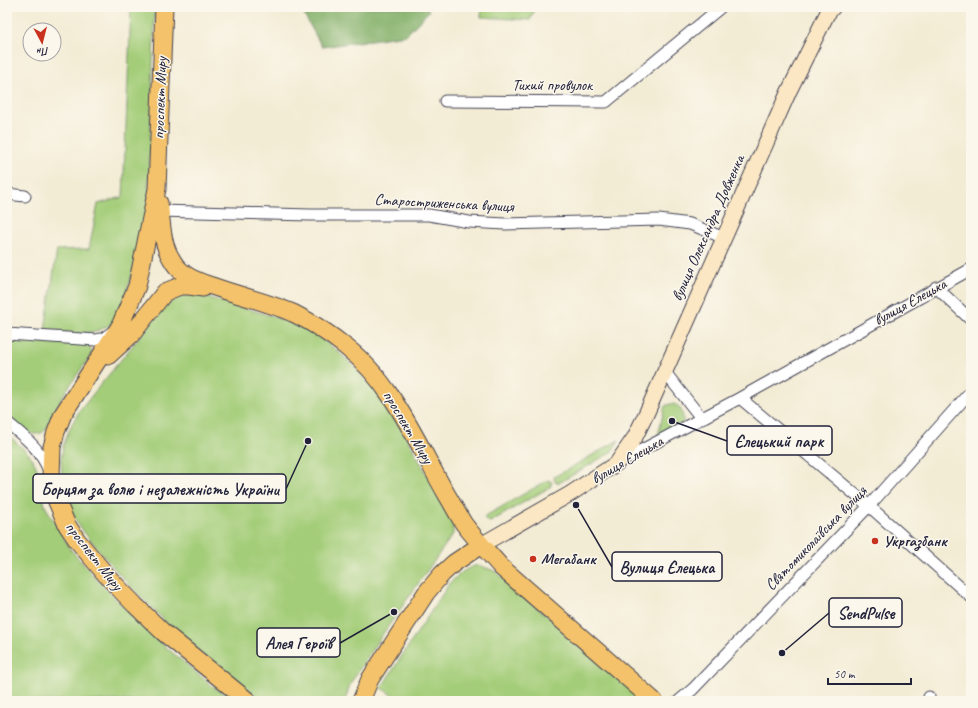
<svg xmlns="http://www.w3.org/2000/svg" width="978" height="708" font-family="Caveat,sans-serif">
<rect width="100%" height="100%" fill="#fbf7ec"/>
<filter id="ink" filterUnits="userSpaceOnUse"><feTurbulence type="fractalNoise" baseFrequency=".025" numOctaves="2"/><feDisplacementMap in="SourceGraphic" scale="8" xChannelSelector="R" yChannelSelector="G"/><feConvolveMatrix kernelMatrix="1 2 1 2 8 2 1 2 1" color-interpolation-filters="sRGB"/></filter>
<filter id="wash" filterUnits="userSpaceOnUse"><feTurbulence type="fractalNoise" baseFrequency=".012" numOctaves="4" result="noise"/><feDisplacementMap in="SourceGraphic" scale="16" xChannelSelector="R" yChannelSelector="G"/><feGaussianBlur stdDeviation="0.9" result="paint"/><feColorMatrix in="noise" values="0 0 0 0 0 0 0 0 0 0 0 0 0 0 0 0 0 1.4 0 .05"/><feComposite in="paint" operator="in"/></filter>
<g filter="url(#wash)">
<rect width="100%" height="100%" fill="#f3ecd5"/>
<path fill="#a4cd79" stroke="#63785a" d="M 131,7 L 155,7 L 148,208 L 146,230 L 118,318 C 96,339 73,333 45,330 L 57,250 L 89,249 L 98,204 L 123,197 Z
M 482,7 L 536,7 L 530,20 L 481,17 Z
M 186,295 C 205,295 229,304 248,309 C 272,316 299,324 320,338 C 385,382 416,457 453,523 L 453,534 L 375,645 L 350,684 L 345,701 L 262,701 L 222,671 L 175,632 L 119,574 L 84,532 L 74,517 L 67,501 L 62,473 L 61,460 L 63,446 L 70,428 L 78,413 L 93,394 L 160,312 C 168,304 175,298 186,295 Z
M 7,340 L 84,344 L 89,346 L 92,352 L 91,355 C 77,375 63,394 52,415 C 49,422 48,430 41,433 C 28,438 16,423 7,415 Z
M 670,404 C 681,403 684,414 683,423 L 658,435 L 665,406 Z
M 7,434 L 30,455 L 35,464 L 38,472 L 45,506 L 71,550 L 98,581 L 150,634 L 211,685 L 233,701 L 7,701 Z
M 619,440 L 612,451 L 608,454 L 559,483 L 555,482 L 554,477 Z
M 548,480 L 552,482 L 550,487 L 490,522 L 485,519 L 485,516 L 489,514 Z
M 478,565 L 495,571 L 645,701 L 402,701 L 381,688 L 449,584 C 458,575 465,568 478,565 Z"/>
<path fill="#83b069" stroke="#526952" d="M 300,7 L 426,7 L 429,11 L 406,35 L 322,47 Z"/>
</g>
<g filter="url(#ink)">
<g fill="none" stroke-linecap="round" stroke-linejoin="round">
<defs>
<path id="street" d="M 445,101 L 606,102 L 721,7
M 7,194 L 25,196
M 160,211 L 310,215 L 429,215 L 469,222 L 505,224 L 659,220 L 690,224 L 724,238
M 936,287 L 971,320
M 7,334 L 96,340 L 104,338 L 115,330
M 664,371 L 702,419
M 740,398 L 869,506 L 971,597
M 7,422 C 25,438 40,448 49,471
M 619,462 L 740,398 L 971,269
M 679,701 L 693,689 L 869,506 L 971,391
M 928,701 L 929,697"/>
<path id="secondary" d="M 481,545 L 570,494 L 617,463 L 635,437 L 647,412 L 789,91 L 827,14 L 833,7"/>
<path id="primary" d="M 164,7 L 157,189 L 137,286 L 120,326 L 63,414 L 56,432 L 52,447 L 51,477 L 55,497 L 67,525 L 77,540 L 107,576 L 135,605 L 163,632 L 248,701
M 159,203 C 162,221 161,242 171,258 C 174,264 179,270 185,274 C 193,280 203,283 212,286 C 239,296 269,302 295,314 C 313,323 330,334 346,347 C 393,383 418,445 447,495 C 453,505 458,515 464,524 C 475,539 489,553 501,567 L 654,701
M 108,356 L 132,334 L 165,292 L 180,286 L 189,286 L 203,288
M 361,701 L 370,679 L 426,593 L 442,574 L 454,563 L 481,545"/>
</defs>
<use href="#street" stroke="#414052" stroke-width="13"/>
<use href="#secondary" stroke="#414052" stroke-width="17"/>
<use href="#primary" stroke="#414052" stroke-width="19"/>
<use href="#street" stroke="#fff" stroke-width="11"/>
<use href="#secondary" stroke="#fbe7c3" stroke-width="15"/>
<use href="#primary" stroke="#f4c26a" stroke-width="17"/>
</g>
</g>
<g fill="#c8321e" stroke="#fbf7ec" stroke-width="1.5">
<circle cx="875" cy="541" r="4"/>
<circle cx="533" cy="559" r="4"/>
</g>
<g text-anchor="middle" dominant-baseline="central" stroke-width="3" stroke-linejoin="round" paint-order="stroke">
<g font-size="16" fill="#22223b" stroke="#fbf7ec">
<text x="552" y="85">Тихий провулок</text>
<text transform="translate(160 98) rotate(-88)">проспект Миру</text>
<text transform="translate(444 203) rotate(3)">Старостриженська вулиця</text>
<text transform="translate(708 228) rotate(-66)">вулиця Олександра Довженка</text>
<text transform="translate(910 302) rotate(-29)">вулиця Єлецька</text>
<text transform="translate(408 427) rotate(59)">проспект Миру</text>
<text transform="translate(627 460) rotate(-30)">вулиця Єлецька</text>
<text transform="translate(816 538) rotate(-46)">Святомиколаївська вулиця</text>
<text transform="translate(94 556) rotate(52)">проспект Миру</text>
</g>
<g font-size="16" font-weight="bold" fill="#22223b" stroke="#fbf7ec" text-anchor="start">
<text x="883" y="541">Укргазбанк</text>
<text x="541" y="559">Мегабанк</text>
</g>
</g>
<path fill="none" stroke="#22223b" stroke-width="1.5" d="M672 421L727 441M308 441L286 489M576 505L612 567M782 653L829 613M394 612L340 643"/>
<g fill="#22223b" stroke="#fbf7ec" stroke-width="1.5">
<circle cx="672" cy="421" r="4"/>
<circle cx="308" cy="441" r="4"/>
<circle cx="576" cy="505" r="4"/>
<circle cx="782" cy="653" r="4"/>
<circle cx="394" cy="612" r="4"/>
</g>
<g fill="#fbf7ec" stroke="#22223b" stroke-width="1.5">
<rect x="727" y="426" width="105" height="29" rx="4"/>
<rect x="33" y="474" width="253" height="29" rx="4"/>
<rect x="612" y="552" width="110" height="29" rx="4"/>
<rect x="829" y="598" width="73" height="29" rx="4"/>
<rect x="257" y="628" width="83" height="29" rx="4"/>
</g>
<g font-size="17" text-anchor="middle" font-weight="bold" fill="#22223b">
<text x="779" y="447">Єлецький парк</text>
<text x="160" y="495">Борцям за волю і незалежність України</text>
<text x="667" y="573">Вулиця Єлецька</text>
<text x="866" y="619">SendPulse</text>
<text x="299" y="649">Алея Героїв</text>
</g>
<rect width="978" height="708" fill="none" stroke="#fbf7ec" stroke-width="24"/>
<g transform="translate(42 42) rotate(173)"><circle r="19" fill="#fbf7ec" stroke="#a4a2a5"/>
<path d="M0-3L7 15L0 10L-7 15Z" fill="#c8321e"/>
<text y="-6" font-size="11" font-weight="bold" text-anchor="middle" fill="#22223b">Пн</text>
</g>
<path d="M828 678v6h83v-6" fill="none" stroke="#22223b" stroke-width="2"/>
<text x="834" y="678" font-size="12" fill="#22223b" stroke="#fbf7ec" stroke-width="3" paint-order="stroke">50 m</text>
</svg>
